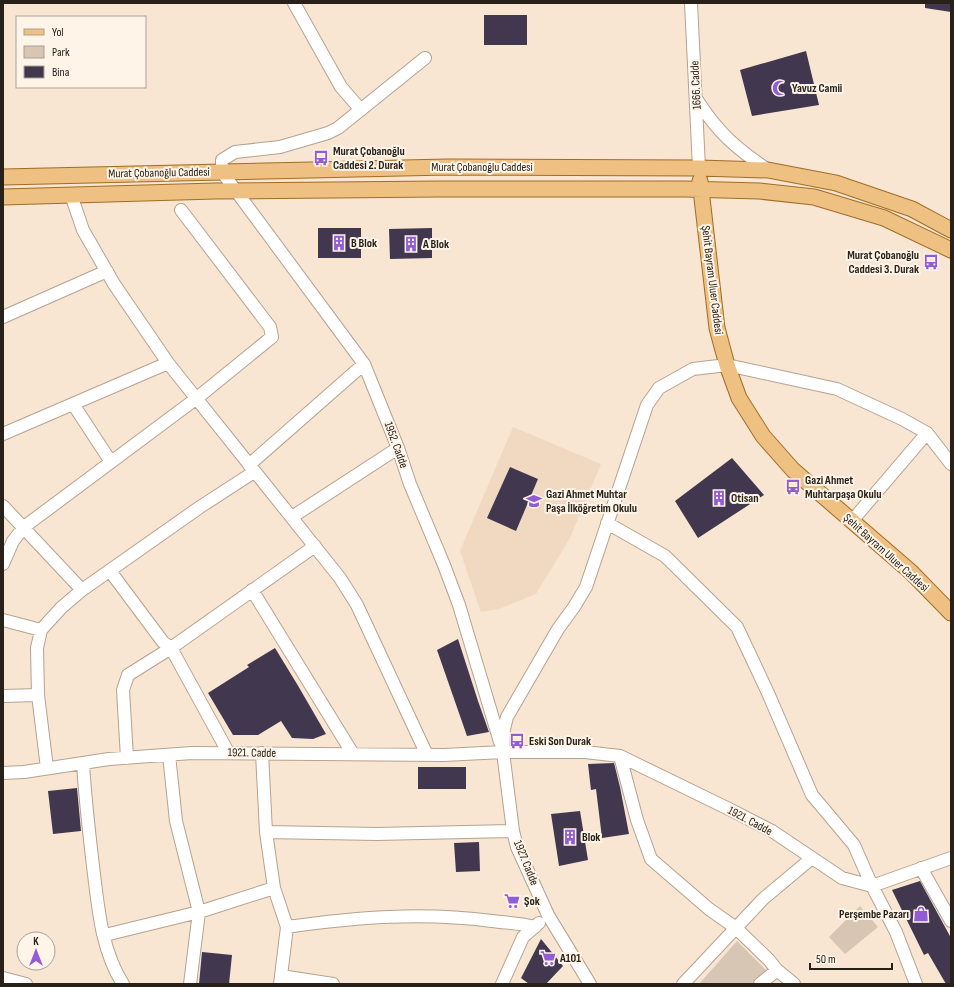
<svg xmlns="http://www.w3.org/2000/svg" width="954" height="987" font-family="'Sofia Sans Condensed',sans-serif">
<rect width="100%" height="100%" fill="#f8e5d2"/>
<path fill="#f1d9c1" d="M 513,427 L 601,464 L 570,538 L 536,594 L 499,609 L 481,612 L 460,551 Z"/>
<path fill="#d7c6b3" d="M 860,906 L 878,927 L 845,954 L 829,937 Z
M 737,941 L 768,972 L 754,984 L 699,984 Z"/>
<path fill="#413850" d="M 925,3 L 951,3 L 951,12 L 925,8 Z
M 484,15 L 527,15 L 527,45 L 484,45 Z
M 806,51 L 819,105 L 752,116 L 740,70 Z
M 318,228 L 361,228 L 361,258 L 318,258 Z
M 432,228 L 432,258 L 390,259 L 389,229 Z
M 732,458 L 764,495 L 698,538 L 675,501 Z
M 510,467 L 538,479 L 516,531 L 487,518 Z
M 458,639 L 478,701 L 489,732 L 467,736 L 437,650 Z
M 275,648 L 297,684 L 326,734 L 313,739 L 292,738 L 281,721 L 258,735 L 233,735 L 208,693 L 249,667 L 247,665 Z
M 614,763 L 620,787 L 629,834 L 602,838 L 596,789 L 591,790 L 588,764 Z
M 418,767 L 466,767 L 466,789 L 418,789 Z
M 77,788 L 81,831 L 53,834 L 48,791 Z
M 580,811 L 588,860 L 559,866 L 551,814 Z
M 479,842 L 480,871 L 456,872 L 454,843 Z
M 920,881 L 951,938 L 951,984 L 946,984 L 928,953 L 924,955 L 892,890 Z
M 541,939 L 563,966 L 546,984 L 529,984 L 521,978 Z
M 202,952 L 232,955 L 229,984 L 199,984 Z"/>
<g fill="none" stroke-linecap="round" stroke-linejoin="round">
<defs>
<path id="minor" d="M 294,3 L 341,87 L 361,110
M 691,3 L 699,168
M 425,58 L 338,128 L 328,133 L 280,147 L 235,152 L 222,160 L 222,172 L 364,364 L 398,448 L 410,484 L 444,565 L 459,605 L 500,742
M 697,100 C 719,134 736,148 768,170
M 71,195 L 83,230 L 114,284 L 168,363 L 340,578 L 357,605 L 427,755
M 3,317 L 107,271
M 73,404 L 111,462
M 3,434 L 168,363
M 249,465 L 364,364
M 3,506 L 82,590
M 292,517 L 398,448
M 851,522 L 927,433
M 607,523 L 665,556 L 737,627 L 768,693 L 812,795 L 854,845 L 872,886 L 896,932 L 916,984
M 3,564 L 13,541 L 24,527 L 197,398 L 272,337 L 270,327 L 181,210
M 110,571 L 163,642 L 171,648 L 228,752
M 252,590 L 353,754
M 3,620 L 41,630
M 3,696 L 38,695
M 262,753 L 266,832 L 274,888 L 287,927 L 280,984
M 169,755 L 176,821 L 199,912 L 190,984
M 620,756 L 637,820 L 651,859 L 709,909 L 736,928 L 769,960 L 777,970 L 794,984
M 127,758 L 123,690 L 128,675 L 171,648 L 315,546
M 83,763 C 85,798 89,832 93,866 C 98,906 101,950 123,984
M 47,768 L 38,695 L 37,648 L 41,630 L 61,608 L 82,590 L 200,507 L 254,472
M 3,773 L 24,772 L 109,759 L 192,753 L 444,755 L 503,752 L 585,752 L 620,756 L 729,809 L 772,831 L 842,878 L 872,886 L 951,858
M 266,832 L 377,834 L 513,831
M 921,868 L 951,921
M 287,927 C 357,917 422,912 492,921 C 506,923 521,923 535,927
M 105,935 L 199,912 L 274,888
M 281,976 L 333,984
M 3,978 L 26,984
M 502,984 L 523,937 L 539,923
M 590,984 L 548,915 L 517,847 L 513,831 L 503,752 L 504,729 L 507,717 L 558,629 L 574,607 L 586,587 L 647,405 L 659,388 L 693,369 L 727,365 L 837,389 L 902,419 L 927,433 L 951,464
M 683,984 L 763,899 L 812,858
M 760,984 L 777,970"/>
<path id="major" d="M 3,177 L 448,167 L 699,168 L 768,170 L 836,183 L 912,209 L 951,230
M 700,181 L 717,328 L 727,365 L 739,398 L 763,436 L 793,470 L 911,572 L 951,613
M 3,197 L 215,191 L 439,189 L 685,189 L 759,191 L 814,197 L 884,218 L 951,250"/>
</defs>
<use href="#minor" stroke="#b4a390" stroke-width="14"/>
<use href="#major" stroke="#a16d26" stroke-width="17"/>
<use href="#minor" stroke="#fff" stroke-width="12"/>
<use href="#major" stroke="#eec081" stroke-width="15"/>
</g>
<defs>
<symbol id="mosque-bare" viewBox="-9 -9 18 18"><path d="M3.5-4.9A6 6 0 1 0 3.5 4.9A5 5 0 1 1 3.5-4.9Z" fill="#925cd5" stroke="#fff4e8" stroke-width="2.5" paint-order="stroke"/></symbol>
<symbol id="bus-bare" viewBox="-9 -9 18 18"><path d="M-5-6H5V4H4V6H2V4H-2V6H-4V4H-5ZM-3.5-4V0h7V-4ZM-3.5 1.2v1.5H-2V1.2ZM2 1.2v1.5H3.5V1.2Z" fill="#925cd5" stroke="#fff4e8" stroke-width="2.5" paint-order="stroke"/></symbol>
<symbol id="building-bare" viewBox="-9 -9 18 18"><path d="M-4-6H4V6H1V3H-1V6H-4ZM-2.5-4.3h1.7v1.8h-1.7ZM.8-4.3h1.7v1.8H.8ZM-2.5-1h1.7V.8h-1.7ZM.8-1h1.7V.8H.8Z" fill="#925cd5" stroke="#fff4e8" stroke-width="2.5" paint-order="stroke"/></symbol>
<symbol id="school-bare" viewBox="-9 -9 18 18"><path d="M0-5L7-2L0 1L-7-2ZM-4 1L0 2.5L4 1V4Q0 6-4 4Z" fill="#925cd5" stroke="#fff4e8" stroke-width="2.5" paint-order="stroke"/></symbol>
<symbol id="supermarket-bare" viewBox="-9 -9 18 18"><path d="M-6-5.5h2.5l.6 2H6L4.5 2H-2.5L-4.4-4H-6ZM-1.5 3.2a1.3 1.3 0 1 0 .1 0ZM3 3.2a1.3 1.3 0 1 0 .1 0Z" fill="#925cd5" stroke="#fff4e8" stroke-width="2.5" paint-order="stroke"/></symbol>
<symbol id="shop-bare" viewBox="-9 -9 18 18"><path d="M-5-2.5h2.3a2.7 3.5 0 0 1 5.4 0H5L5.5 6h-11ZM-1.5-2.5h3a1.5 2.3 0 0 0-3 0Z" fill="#925cd5" stroke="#fff4e8" stroke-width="2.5" paint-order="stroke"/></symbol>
</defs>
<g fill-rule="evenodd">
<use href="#mosque-bare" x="769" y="77" width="22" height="22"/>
<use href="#bus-bare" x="310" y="147" width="22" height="22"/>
<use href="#building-bare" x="328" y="232" width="22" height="22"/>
<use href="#building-bare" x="400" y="233" width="22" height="22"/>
<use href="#bus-bare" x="920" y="251" width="22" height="22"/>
<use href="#bus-bare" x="782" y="476" width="22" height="22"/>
<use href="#building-bare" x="708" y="487" width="22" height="22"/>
<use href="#school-bare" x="523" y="490" width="22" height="22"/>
<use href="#bus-bare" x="506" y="730" width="22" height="22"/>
<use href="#building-bare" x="559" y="826" width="22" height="22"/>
<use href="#supermarket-bare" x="501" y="890" width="22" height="22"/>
<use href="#shop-bare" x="910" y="903" width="22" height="22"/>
<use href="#supermarket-bare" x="537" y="947" width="22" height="22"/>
</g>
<g text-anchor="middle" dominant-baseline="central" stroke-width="4" stroke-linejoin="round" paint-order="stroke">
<g font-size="12" fill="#272119" stroke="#fff4e8">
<text transform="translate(696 85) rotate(-93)">1666. Cadde</text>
<text x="482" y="167">Murat Çobanoğlu Caddesi</text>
<text transform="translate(159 173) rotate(-1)">Murat Çobanoğlu Caddesi</text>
<text transform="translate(712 280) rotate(83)">Şehit Bayram Uluer Caddesi</text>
<text transform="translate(396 445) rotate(70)">1952. Cadde</text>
<text transform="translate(886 553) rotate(42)">Şehit Bayram Uluer Caddesi</text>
<text transform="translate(252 753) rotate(1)">1921. Cadde</text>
<text transform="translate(750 821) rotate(28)">1921. Cadde</text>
<text transform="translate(526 863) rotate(68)">1927. Cadde</text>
</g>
<g font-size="12" font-weight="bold" fill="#272119" stroke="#fff4e8" text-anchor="start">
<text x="792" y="88">Yavuz Camii</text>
<text x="333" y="151">Murat Çobanoğlu<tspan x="333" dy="14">Caddesi 2. Durak</tspan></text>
<text x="351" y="243">B Blok</text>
<text x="423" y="244">A Blok</text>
<text x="919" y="255" text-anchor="end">Murat Çobanoğlu<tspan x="919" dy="14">Caddesi 3. Durak</tspan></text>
<text x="805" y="480">Gazi Ahmet<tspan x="805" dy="14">Muhtarpaşa Okulu</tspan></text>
<text x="546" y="494">Gazi Ahmet Muhtar<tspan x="546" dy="14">Paşa İlköğretim Okulu</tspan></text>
<text x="731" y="498">Otisan</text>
<text x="529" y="741">Eski Son Durak</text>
<text x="582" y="837">Blok</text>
<text x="524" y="901">Şok</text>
<text x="909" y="914" text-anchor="end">Perşembe Pazarı</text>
<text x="560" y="958">A101</text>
</g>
</g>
<rect width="954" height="987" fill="none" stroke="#272119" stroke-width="8"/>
<rect x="16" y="16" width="130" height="72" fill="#fff4e8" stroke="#a9a095"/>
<rect x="24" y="29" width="20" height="6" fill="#eec081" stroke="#a9a095"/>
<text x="52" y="36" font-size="12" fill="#272119">Yol</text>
<rect x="24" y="46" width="20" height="12" fill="#d7c6b3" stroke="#a9a095"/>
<text x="52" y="56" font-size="12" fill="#272119">Park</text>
<rect x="24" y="66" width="20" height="12" fill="#413850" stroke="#a9a095"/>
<text x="52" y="76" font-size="12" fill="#272119">Bina</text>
<g transform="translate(36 951)"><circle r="19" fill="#fff4e8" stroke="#a9a095"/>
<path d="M0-3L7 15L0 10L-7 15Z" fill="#925cd5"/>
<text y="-6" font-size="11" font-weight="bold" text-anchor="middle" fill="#272119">K</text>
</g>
<path d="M810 963v6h82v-6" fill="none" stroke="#272119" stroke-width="2"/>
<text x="816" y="963" font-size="12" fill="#272119" stroke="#fff4e8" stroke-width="3" paint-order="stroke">50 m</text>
</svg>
